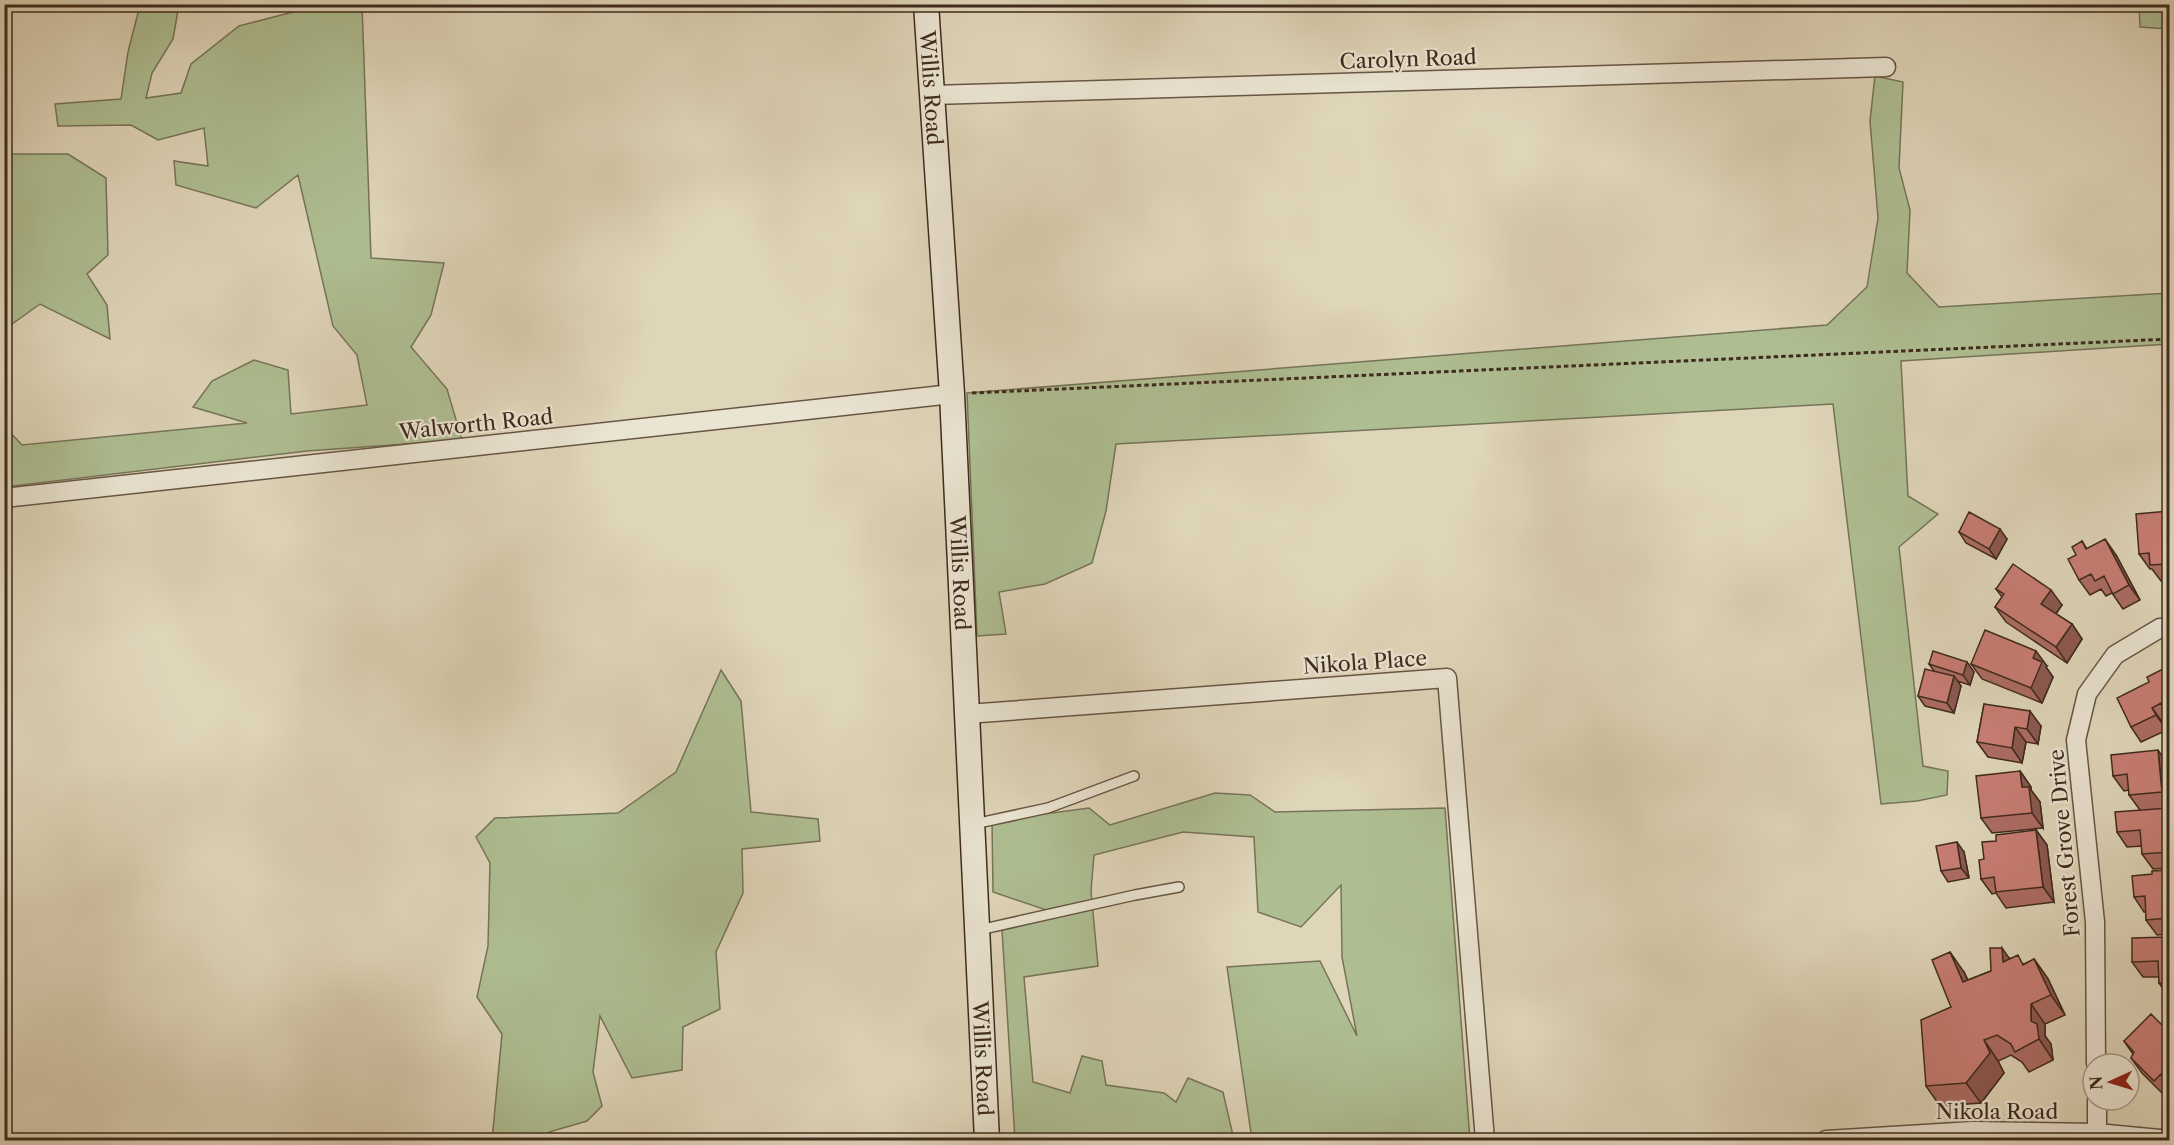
<svg xmlns="http://www.w3.org/2000/svg" width="2174" height="1145" font-family="'Libre Caslon Text',serif">
<rect width="100%" height="100%" fill="#dfd5b9"/>
<filter id="stains"><feTurbulence type="fractalNoise" baseFrequency=".00333" numOctaves="4"/><feColorMatrix values="0 0 0 0 .2 0 0 0 0 .09 0 0 0 0 .02 0 0 0 .5 -.17"/></filter>
<radialGradient id="worn" r=".72"><stop offset=".6" stop-color="#630" stop-opacity="0"/><stop offset="1" stop-color="#630" stop-opacity=".3"/></radialGradient>
<path fill="#aebe92" stroke="#767458" stroke-width="1.5" d="M 140,5 L 179,5 L 173,39 L 152,73 L 146,98 L 181,93 L 191,64 L 239,26 L 293,12 L 292,5 L 362,5 L 371,258 L 444,263 L 431,315 L 411,347 L 447,389 L 462,440 L 307,451 L 5,487 L 4,426 L 22,445 L 247,423 L 193,407 L 212,381 L 254,360 L 288,370 L 291,414 L 367,405 L 357,355 L 333,326 L 298,175 L 256,208 L 176,185 L 174,161 L 208,166 L 204,128 L 158,140 L 131,125 L 58,126 L 55,104 L 121,99 L 128,52 Z
M 2139,5 L 2169,5 L 2169,29 L 2140,27 Z
M 1875,76 L 1903,82 L 1899,168 L 1910,210 L 1907,273 L 1939,307 L 2169,293 L 2169,344 L 1901,361 L 1908,496 L 1938,514 L 1899,547 L 1923,766 L 1948,771 L 1947,795 L 1917,801 L 1881,804 L 1833,404 L 1116,444 L 1106,511 L 1092,563 L 1045,584 L 999,592 L 1006,634 L 977,636 L 967,393 L 1827,325 L 1867,287 L 1878,218 L 1870,121 Z
M 5,154 L 68,154 L 106,178 L 108,255 L 87,274 L 107,305 L 110,339 L 40,304 L 5,329 Z
M 721,670 L 741,701 L 751,812 L 818,819 L 820,841 L 742,849 L 743,893 L 716,952 L 720,1009 L 683,1027 L 682,1070 L 632,1078 L 600,1016 L 593,1072 L 602,1106 L 587,1121 L 549,1132 L 547,1140 L 492,1140 L 502,1034 L 477,997 L 488,946 L 490,863 L 476,837 L 495,818 L 618,813 L 676,772 Z
M 1215,793 L 1250,795 L 1275,812 L 1445,808 L 1470,1140 L 1252,1140 L 1227,967 L 1320,961 L 1357,1036 L 1342,957 L 1341,885 L 1301,927 L 1258,912 L 1254,837 L 1183,832 L 1094,855 L 1091,891 L 1098,966 L 1024,977 L 1033,1082 L 1070,1093 L 1082,1056 L 1102,1061 L 1106,1085 L 1164,1093 L 1176,1102 L 1188,1078 L 1223,1092 L 1234,1140 L 1015,1140 L 1002,930 L 1058,914 L 993,892 L 992,821 L 1089,808 L 1110,825 Z"/>
<g fill="none" stroke-linecap="round" stroke-linejoin="round">
<defs>
<path id="lane" d="M 974,824 L 1048,808 L 1134,776
M 979,930 L 1135,895 L 1179,887"/>
<path id="street" d="M 932,95 L 1886,67
M 4,498 L 952,394
M 967,714 L 1447,678 L 1485,1140
M 2096,1064 L 2095,922 L 2076,740 L 2087,694 L 2115,655 L 2160,628 L 2170,628
M 2097,1100 L 2097,1140
M 1826,1140 L 1973,1131 L 2097,1133 L 2170,1140"/>
<g id="secondary">
<path id="s1" d="M 926,4 L 952,394 L 987,1140"/>
</g>
</defs>
<use href="#lane" stroke="#675644" stroke-width="12"/>
<use href="#street" stroke="#675644" stroke-width="21"/>
<use href="#secondary" stroke="#3f2b1d" stroke-width="27"/>
<path stroke="#3f2b1d" stroke-width="3" stroke-dasharray="4.5 3" stroke-linecap="butt" d="M 972,393 L 2170,339"/>
<use href="#lane" stroke="#eae4d2" stroke-width="9"/>
<use href="#street" stroke="#eae4d2" stroke-width="18"/>
<use href="#secondary" stroke="#eae4d2" stroke-width="24"/>
</g>
<path fill="#ac6c64" stroke="#3f2b1d" stroke-width="1.5" d="M 2169,511 L 2169,580 L 2161,581 L 2152,569 L 2150,569 L 2139,554 Z
M 1959,532 L 2007,539 L 1996,559 L 1966,543 Z
M 2082,541 L 2087,549 L 2116,555 L 2140,600 L 2123,609 L 2112,593 L 2106,596 L 2101,589 L 2090,595 L 2079,580 L 2076,555 Z
M 1996,589 L 2062,605 L 2056,614 L 2072,624 L 2082,639 L 2067,663 L 2006,622 L 1995,607 L 2002,597 Z
M 1929,664 L 1974,672 L 1970,685 L 1957,681 L 1961,686 L 1954,713 L 1925,706 L 1918,696 L 1934,671 Z
M 1971,664 L 2047,666 L 2046,667 L 2053,677 L 2042,703 L 1982,679 Z
M 2163,669 L 2166,673 L 2169,671 L 2169,720 L 2163,723 L 2167,730 L 2141,742 L 2131,727 L 2149,682 Z
M 1984,704 L 2041,726 L 2038,744 L 2026,742 L 2022,763 L 1988,757 L 1977,742 Z
M 2168,765 L 2169,777 L 2169,868 L 2153,869 L 2142,854 L 2142,846 L 2127,847 L 2117,832 L 2140,810 L 2129,795 L 2129,790 L 2124,791 L 2113,776 Z
M 2020,771 L 2031,787 L 2031,790 L 2040,802 L 2043,828 L 1992,833 L 1981,818 Z
M 2036,830 L 2047,845 L 2054,902 L 2006,908 L 1996,893 L 1992,894 L 1981,879 L 1984,859 Z
M 1964,852 L 1969,878 L 1948,882 L 1941,871 Z
M 2169,870 L 2169,934 L 2157,935 L 2146,920 L 2146,912 L 2144,912 L 2134,897 Z
M 2169,937 L 2169,998 L 2159,983 L 2159,977 L 2143,977 L 2132,962 Z
M 2010,958 L 2024,964 L 2034,959 L 2048,979 L 2065,1015 L 2045,1024 L 2045,1036 L 2051,1044 L 2053,1060 L 2029,1072 L 2022,1062 L 2011,1055 L 1998,1061 L 2004,1073 L 1981,1103 L 1940,1106 L 1926,1086 L 1951,1007 L 1964,972 L 1968,980 L 1991,971 Z
M 2163,1026 L 2169,1026 L 2169,1092 L 2165,1096 L 2142,1073 L 2131,1058 L 2133,1054 L 2124,1041 Z"/>
<path fill="#8c5851" stroke="#3f2b1d" stroke-width="1.5" d="M 2000,529 L 2007,539 L 1996,559 L 1989,549 Z
M 2105,539 L 2116,555 L 2140,600 L 2129,585 Z
M 2051,590 L 2062,605 L 2052,619 L 2041,604 Z
M 2072,624 L 2082,639 L 2067,663 L 2056,647 Z
M 2036,651 L 2047,666 L 2046,667 L 2053,677 L 2042,703 L 2031,688 L 2033,658 Z
M 1967,662 L 1974,672 L 1970,685 L 1963,675 Z
M 1954,676 L 1961,686 L 1954,713 L 1947,703 Z
M 2152,708 L 2163,723 L 2167,730 L 2156,715 Z
M 2030,711 L 2041,726 L 2038,744 L 2027,729 Z
M 2015,727 L 2026,742 L 2022,763 L 2012,748 Z
M 2158,750 L 2168,765 L 2169,777 L 2169,803 L 2162,792 Z
M 2020,771 L 2031,787 L 2031,790 L 2040,802 L 2043,828 L 2032,813 L 2022,787 Z
M 2036,830 L 2047,845 L 2054,902 L 2043,887 Z
M 1957,842 L 1964,852 L 1969,878 L 1961,868 Z
M 2002,948 L 2016,968 L 2003,962 Z
M 1950,952 L 1964,972 L 1977,1002 L 1963,982 Z
M 2034,959 L 2048,979 L 2065,1015 L 2051,995 Z
M 2031,1004 L 2045,1024 L 2045,1036 L 2051,1044 L 2053,1060 L 2039,1039 L 2031,1021 Z
M 1984,1040 L 1998,1061 L 2004,1073 L 1981,1103 L 1966,1083 Z"/>
<path fill="#c87d74" stroke="#3f2b1d" stroke-width="1.5" d="M 2169,511 L 2169,564 L 2150,565 L 2149,553 L 2139,554 L 2136,514 Z
M 1969,512 L 2000,529 L 1989,549 L 1959,532 Z
M 2105,539 L 2129,585 L 2113,594 L 2104,576 L 2095,581 L 2091,574 L 2079,580 L 2068,559 L 2076,555 L 2072,547 L 2082,541 L 2086,549 Z
M 2013,564 L 2051,590 L 2041,604 L 2072,624 L 2056,647 L 1995,607 L 2004,594 L 1996,589 Z
M 1985,630 L 2036,651 L 2033,658 L 2042,662 L 2031,688 L 1971,664 Z
M 1933,651 L 1967,662 L 1963,675 L 1929,664 Z
M 2169,658 L 2169,670 L 2165,660 Z
M 1925,669 L 1954,676 L 1947,703 L 1918,696 Z
M 2163,669 L 2165,673 L 2169,671 L 2169,710 L 2166,712 L 2161,703 L 2152,708 L 2156,715 L 2131,727 L 2117,698 L 2149,682 L 2147,677 Z
M 1984,704 L 2030,711 L 2027,729 L 2015,727 L 2012,748 L 1977,742 Z
M 2158,750 L 2162,792 L 2129,795 L 2127,774 L 2113,776 L 2111,755 Z
M 2020,771 L 2022,787 L 2029,787 L 2032,813 L 1981,818 L 1976,776 Z
M 2169,808 L 2169,852 L 2142,854 L 2140,830 L 2117,832 L 2115,812 Z
M 2036,830 L 2043,887 L 1996,892 L 1994,877 L 1981,879 L 1979,860 L 1984,859 L 1982,842 L 1996,841 L 1996,835 Z
M 1957,842 L 1961,868 L 1941,871 L 1936,846 Z
M 2169,870 L 2169,918 L 2146,920 L 2145,896 L 2134,897 L 2132,876 L 2152,874 L 2152,871 Z
M 2169,937 L 2169,983 L 2159,983 L 2158,961 L 2132,962 L 2132,938 Z
M 1990,948 L 2002,948 L 2003,962 L 2018,955 L 2023,965 L 2034,959 L 2051,995 L 2031,1004 L 2031,1021 L 2037,1024 L 2039,1039 L 2015,1052 L 2011,1044 L 1997,1035 L 1984,1040 L 1990,1053 L 1966,1083 L 1926,1086 L 1921,1020 L 1951,1007 L 1932,960 L 1950,952 L 1963,982 L 1991,971 Z
M 2151,1014 L 2163,1026 L 2166,1023 L 2169,1026 L 2169,1083 L 2161,1074 L 2154,1081 L 2131,1058 L 2134,1052 L 2124,1041 Z"/>
<g text-anchor="middle" dominant-baseline="central" stroke-width="4.5" stroke-linejoin="round" paint-order="stroke">
<g font-size="21" fill="#3f2b1d" stroke="#eae4d2">
<text transform="translate(1408 59) rotate(-2)">Carolyn Road</text>
<text stroke="none"><textPath href="#s1" startOffset="84">Willis Road</textPath></text>
<text transform="translate(476 424) rotate(-6)">Walworth Road</text>
<text stroke="none"><textPath href="#s1" startOffset="570">Willis Road</textPath></text>
<text transform="translate(1365 662) rotate(-4)">Nikola Place</text>
<text transform="translate(2064 843) rotate(-95)">Forest Grove Drive</text>
<text stroke="none"><textPath href="#s1" startOffset="1056">Willis Road</textPath></text>
<text x="1997" y="1111">Nikola Road</text>
</g>
</g>
<rect width="2174" height="1145" fill="none" stroke="#dfd5b9" stroke-width="24"/>
<rect x="6" y="6" width="2162" height="1133" fill="none" stroke="#3f2b1d" stroke-width="3"/>
<rect x="12" y="12" width="2150" height="1121" fill="none" stroke="#3f2b1d" stroke-width="1.5"/>
<g transform="translate(2111 1082) rotate(266)"><circle r="28" fill="#eae4d2" stroke="#a69a8a" stroke-width="1.5"/>
<path d="M0-4.5L10 22L0 15L-10 22Z" fill="#8f2418"/>
<text y="-9" font-size="16" font-weight="bold" text-anchor="middle" fill="#3f2b1d">N</text>
</g>
<rect width="100%" height="100%" filter="url(#stains)"/>
<rect width="100%" height="100%" fill="url(#worn)"/>
</svg>
